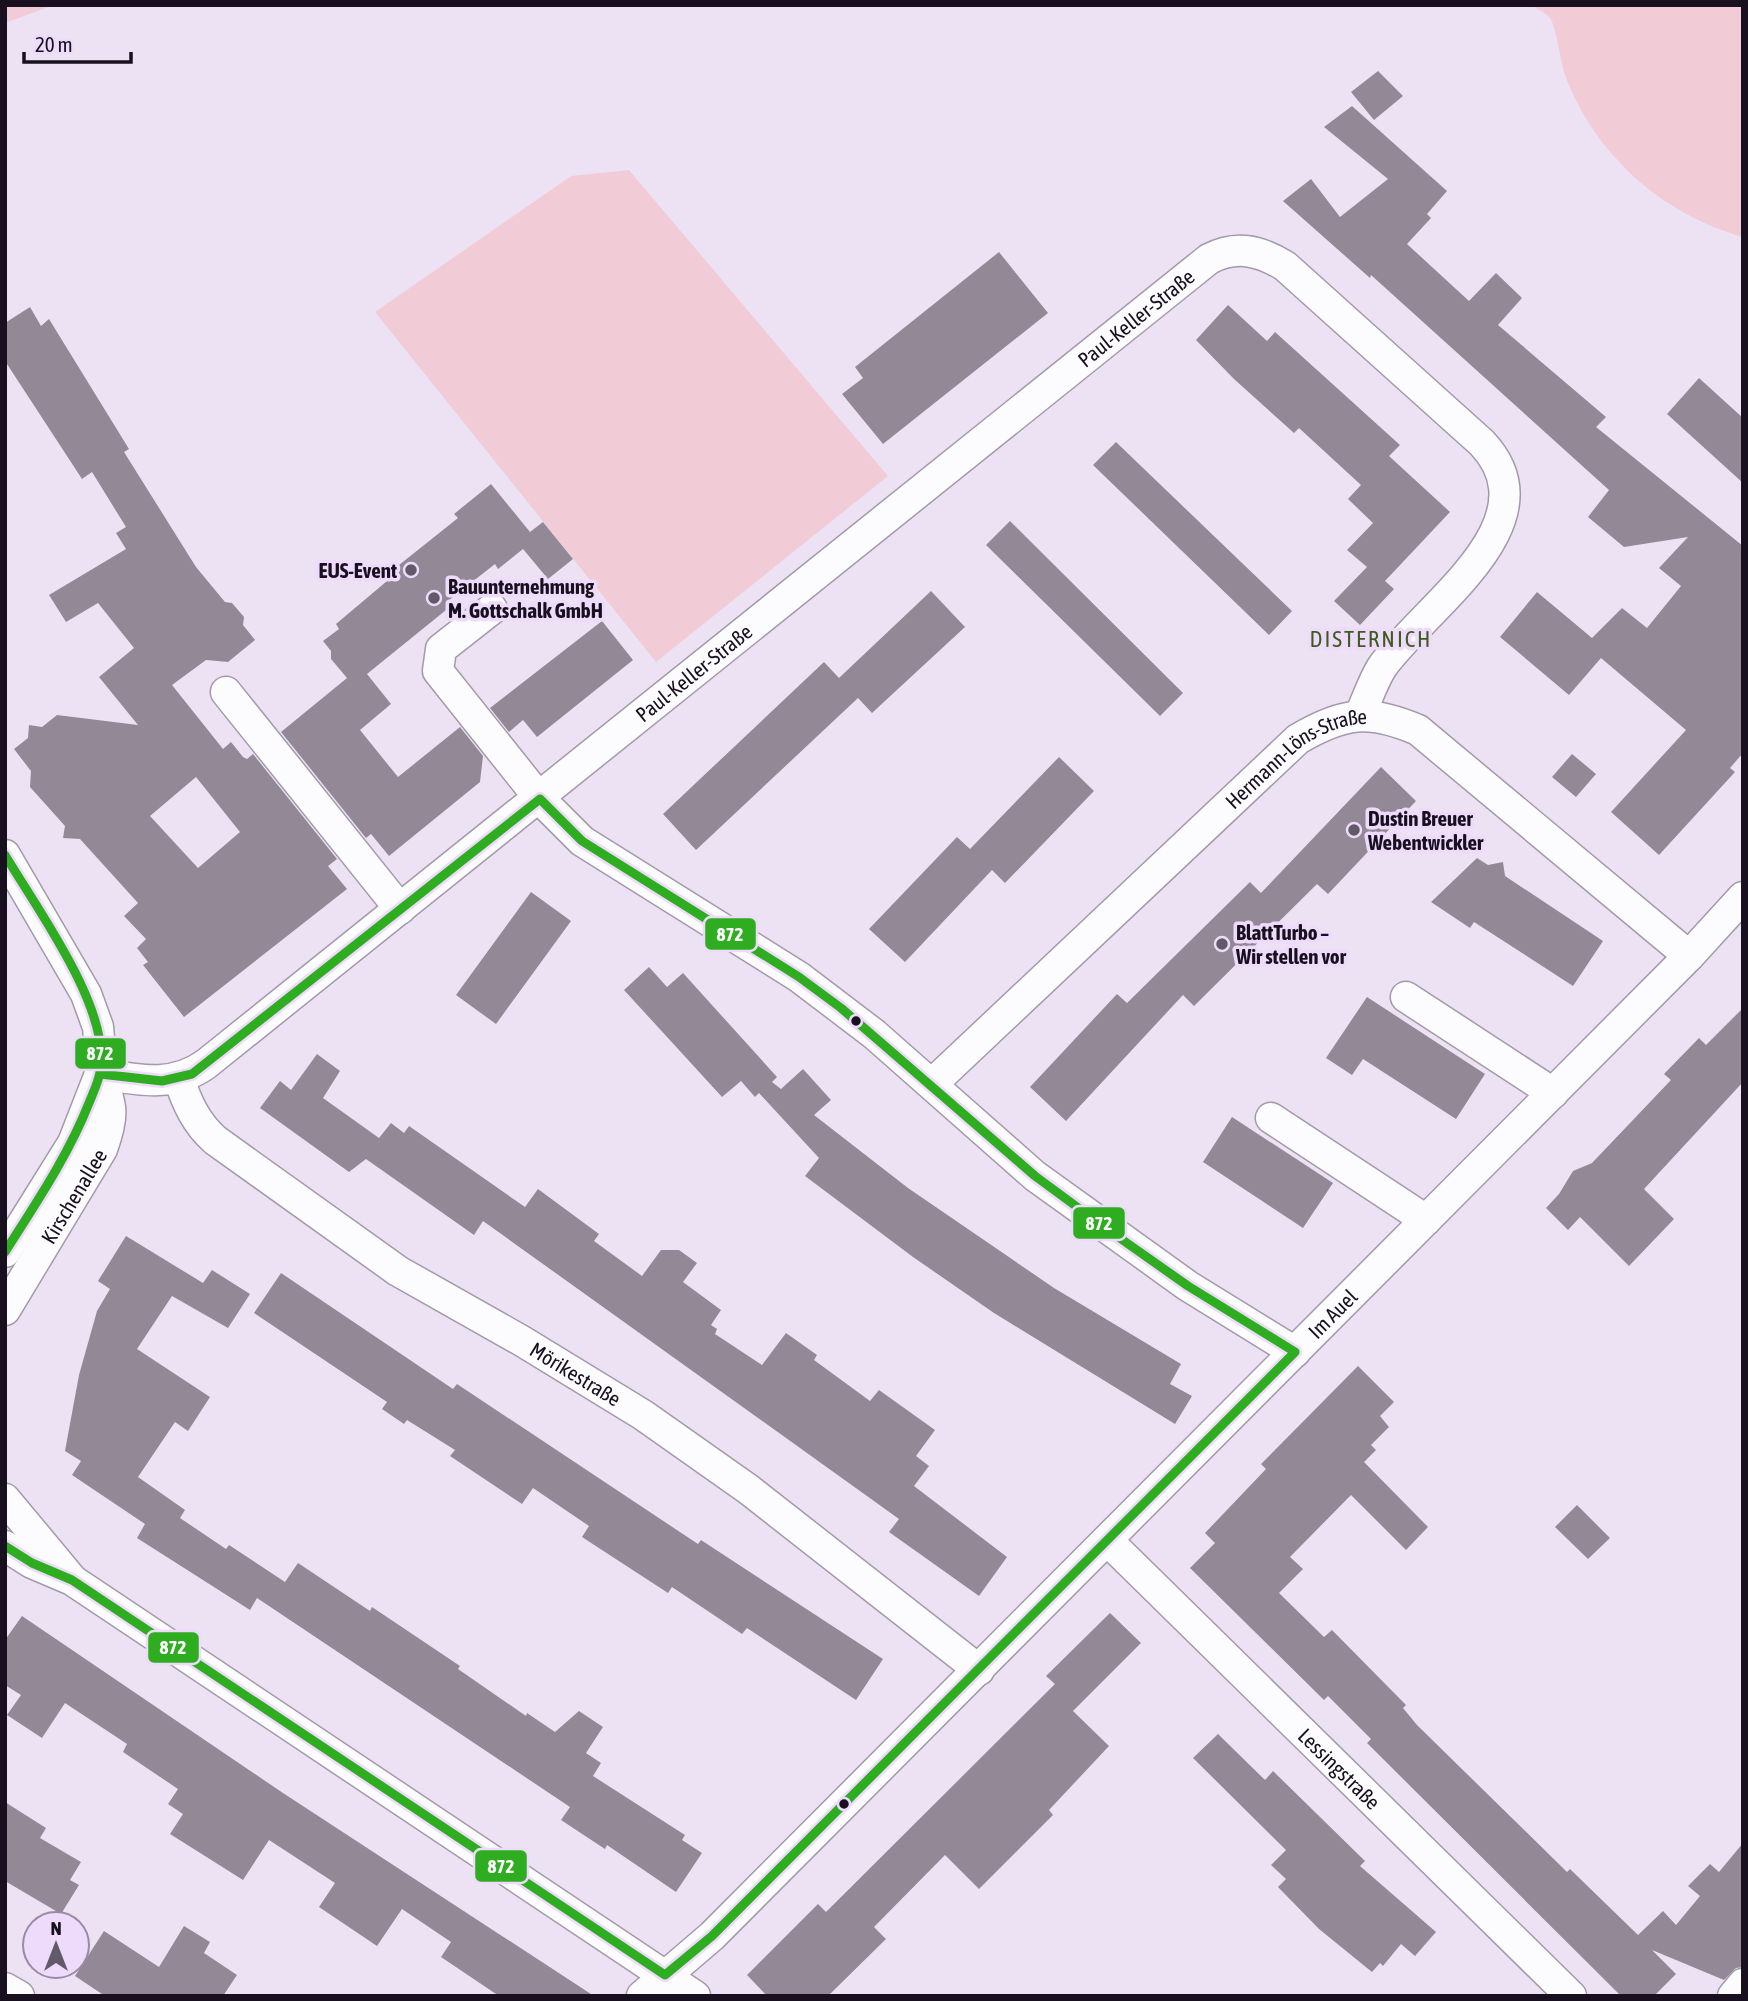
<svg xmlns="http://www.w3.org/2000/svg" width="1748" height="2001" font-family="'Asap Condensed',sans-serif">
<rect width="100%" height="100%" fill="#ede2f4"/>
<path fill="#f1ccd7" d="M 5,5 L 54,5 L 5,23 Z
M 1532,5 L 1743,5 L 1743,237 C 1662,214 1595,155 1565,75 C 1560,61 1557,29 1550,18 C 1546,13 1537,9 1532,5 Z
M 629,170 L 888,476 L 656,662 L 375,312 L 571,176 Z"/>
<path fill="#938996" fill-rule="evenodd" d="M 1378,71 L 1403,96 L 1374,120 L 1351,92 Z
M 1352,106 L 1447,191 L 1427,214 L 1431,218 L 1407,244 L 1469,301 L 1496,273 L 1522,298 L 1498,325 L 1606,417 L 1596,427 L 1743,546 L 1743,753 L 1730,768 L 1735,772 L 1659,855 L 1611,812 L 1686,730 L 1601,658 L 1569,695 L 1500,637 L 1537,592 L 1592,638 L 1622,608 L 1647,628 L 1681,586 L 1659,568 L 1688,537 L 1624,547 L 1588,517 L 1609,490 L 1371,275 L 1370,278 L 1283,201 L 1311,179 L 1340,217 L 1388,179 L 1324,127 Z
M 999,252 L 1048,313 L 883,444 L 842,394 L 863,378 L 855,367 Z
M 1228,305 L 1267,341 L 1275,332 L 1400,445 L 1389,456 L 1450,512 L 1385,581 L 1394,589 L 1360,625 L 1334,601 L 1367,567 L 1347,550 L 1373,523 L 1348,499 L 1361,485 L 1299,428 L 1294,433 L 1234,379 L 1196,340 Z
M 30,307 L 41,326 L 49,319 L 129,449 L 124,452 L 196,567 L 225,602 L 232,603 L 244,617 L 243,625 L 255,640 L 228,662 L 206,660 L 172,685 L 223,749 L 231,742 L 243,757 L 247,759 L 253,754 L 337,859 L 328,866 L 347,889 L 184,1017 L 143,965 L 148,962 L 137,948 L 146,939 L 124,916 L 138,903 L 80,839 L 63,838 L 65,826 L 30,787 L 31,771 L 14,749 L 28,738 L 29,725 L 42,727 L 57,715 L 138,725 L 99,677 L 134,648 L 98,603 L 66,622 L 49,595 L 126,549 L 116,533 L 126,527 L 92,472 L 82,479 L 5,361 L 5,323 ZM 196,777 L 240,832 L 198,868 L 150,816 Z
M 1699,378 L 1743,418 L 1743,483 L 1667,414 Z
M 1116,442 L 1292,611 L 1269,635 L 1093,465 Z
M 491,484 L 530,532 L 543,522 L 573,559 L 548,579 L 523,549 L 498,569 L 495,564 L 448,601 L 451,606 L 367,674 L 391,704 L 360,730 L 398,777 L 460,727 L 483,756 L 480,782 L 389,856 L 371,834 L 366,838 L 281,732 L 347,678 L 331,659 L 331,651 L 323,641 L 339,629 L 336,624 L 387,581 L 384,577 L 458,518 L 454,514 Z
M 1010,521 L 1183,693 L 1160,716 L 986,545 Z
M 931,591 L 965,627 L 872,713 L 858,698 L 696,850 L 663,814 L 824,662 L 839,678 Z
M 602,621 L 633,660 L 537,737 L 523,720 L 509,732 L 490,708 Z
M 1572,754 L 1596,774 L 1576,797 L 1552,777 Z
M 1059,757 L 1094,791 L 1005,883 L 992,870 L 905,962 L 869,929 L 957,837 L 970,849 Z
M 1381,767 L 1416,801 L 1328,894 L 1317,884 L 1194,1006 L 1183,995 L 1066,1121 L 1030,1087 L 1117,994 L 1127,1003 L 1250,882 L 1261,893 Z
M 1477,858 L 1488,865 L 1503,862 L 1505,876 L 1603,941 L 1573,986 L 1474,922 L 1470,928 L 1431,902 Z
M 531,892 L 571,921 L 496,1024 L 456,995 Z
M 649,967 L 667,987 L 683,973 L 777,1077 L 772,1082 L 781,1089 L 803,1069 L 831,1100 L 814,1115 L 908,1188 L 1054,1288 L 1181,1364 L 1170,1384 L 1192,1396 L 1175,1424 L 994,1313 L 913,1257 L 805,1176 L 819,1158 L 759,1093 L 755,1097 L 741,1081 L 722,1097 L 624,990 Z
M 1367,997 L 1485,1074 L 1456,1119 L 1363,1059 L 1352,1075 L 1326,1058 Z
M 1743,1008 L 1743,1082 L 1644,1189 L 1674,1219 L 1629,1266 L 1580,1217 L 1568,1230 L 1546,1208 L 1559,1194 L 1573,1171 L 1592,1163 L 1671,1080 L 1664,1074 L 1699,1038 L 1706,1045 Z
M 317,1054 L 340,1071 L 323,1098 L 379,1138 L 391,1123 L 404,1133 L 409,1126 L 525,1207 L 538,1189 L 599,1234 L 594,1241 L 642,1276 L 661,1250 L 679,1250 L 697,1263 L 683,1282 L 721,1310 L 711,1325 L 717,1329 L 715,1334 L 762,1365 L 786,1333 L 817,1355 L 814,1360 L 870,1401 L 879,1390 L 935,1430 L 916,1456 L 929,1466 L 914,1486 L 1007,1557 L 979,1596 L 889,1532 L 899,1519 L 483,1221 L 474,1235 L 366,1159 L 349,1172 L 260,1108 L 280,1081 L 291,1090 Z
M 1232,1117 L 1333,1183 L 1303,1228 L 1203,1162 Z
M 126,1236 L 203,1283 L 212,1270 L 250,1294 L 228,1328 L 172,1296 L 137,1349 L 210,1397 L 188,1431 L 175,1422 L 138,1477 L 185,1510 L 180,1518 L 226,1549 L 229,1545 L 285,1582 L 298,1563 L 370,1611 L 372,1607 L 460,1666 L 458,1669 L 526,1716 L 527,1713 L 555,1732 L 579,1711 L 603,1727 L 586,1753 L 601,1763 L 593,1776 L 685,1835 L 682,1840 L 702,1853 L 676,1892 L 607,1845 L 605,1849 L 561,1820 L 570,1807 L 257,1598 L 250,1610 L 137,1538 L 145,1524 L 72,1475 L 81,1461 L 65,1451 L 79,1375 L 97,1311 L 110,1289 L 98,1281 Z
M 281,1273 L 453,1389 L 457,1384 L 698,1544 L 701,1540 L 883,1659 L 856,1700 L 747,1628 L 742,1634 L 672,1587 L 668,1593 L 582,1537 L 589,1526 L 533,1488 L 522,1504 L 450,1456 L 455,1450 L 407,1420 L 404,1424 L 382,1409 L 387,1402 L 254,1313 Z
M 1358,1366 L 1394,1402 L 1380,1416 L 1389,1427 L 1371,1445 L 1376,1450 L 1364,1462 L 1428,1527 L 1406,1550 L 1351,1495 L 1290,1557 L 1303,1569 L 1279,1593 L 1324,1637 L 1332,1630 L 1406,1705 L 1403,1708 L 1417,1725 L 1567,1872 L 1570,1869 L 1638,1935 L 1663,1911 L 1676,1925 L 1700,1896 L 1688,1886 L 1710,1864 L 1719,1872 L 1743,1843 L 1743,1967 L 1736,1968 L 1724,1980 L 1652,1950 L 1676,1974 L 1654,1996 L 1621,1996 L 1367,1743 L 1371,1739 L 1328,1696 L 1324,1700 L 1190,1568 L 1215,1543 L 1205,1533 L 1266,1469 L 1261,1464 Z
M 1577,1505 L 1610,1538 L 1588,1559 L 1555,1527 Z
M 1110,1613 L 1141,1643 L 1073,1711 L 1109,1746 L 1049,1810 L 1053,1815 L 979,1889 L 945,1855 L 874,1927 L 886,1939 L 828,1996 L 767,1996 L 747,1975 L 818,1904 L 826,1912 L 1055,1684 L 1046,1676 Z
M 22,1616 L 283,1793 L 594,1996 L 499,1996 L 441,1957 L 451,1942 L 402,1909 L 377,1946 L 319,1907 L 335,1883 L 269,1840 L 243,1880 L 170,1834 L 183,1814 L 168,1804 L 178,1789 L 123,1752 L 127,1744 L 65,1703 L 42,1738 L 7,1715 L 21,1695 L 5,1685 L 5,1640 Z
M 1218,1734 L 1265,1780 L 1273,1771 L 1365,1861 L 1360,1866 L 1436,1932 L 1415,1956 L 1401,1944 L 1383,1966 L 1380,1963 L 1372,1972 L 1319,1929 L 1278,1887 L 1286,1879 L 1271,1865 L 1286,1850 L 1193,1758 Z
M 5,1802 L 46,1828 L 40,1838 L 81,1862 L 70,1880 L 79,1885 L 61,1914 L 5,1881 Z
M 184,1926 L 210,1942 L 204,1953 L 237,1975 L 223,1996 L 105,1996 L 75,1976 L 104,1931 L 159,1967 Z"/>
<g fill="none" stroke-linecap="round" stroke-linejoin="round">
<defs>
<g id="minor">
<path d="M 492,609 L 441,649 L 438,671 L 540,799 L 582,841 L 799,977 L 874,1034 L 1035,1176 L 1188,1286 L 1295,1352"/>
<path d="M 226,692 L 400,909"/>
<path d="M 5,855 L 86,994 L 98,1027 L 101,1061 L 100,1074 L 73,1143 L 5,1252"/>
<path d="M 1406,997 L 1553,1093"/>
<path id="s1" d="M 100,1074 C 138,1080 173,1088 206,1064 L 1209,259 C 1236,245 1259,250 1285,266 L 1482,443 C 1557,523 1424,607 1382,667 C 1373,681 1367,700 1360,715"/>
<path id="s2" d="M 179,1079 C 187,1103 196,1123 215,1140 L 398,1271 L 522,1341 L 643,1415 L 748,1489 L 979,1670"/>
<path id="s3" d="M 932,1084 L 1298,739 C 1344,712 1369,709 1418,730 L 1689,956"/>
<path d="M 1271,1118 L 1426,1220"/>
<path id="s4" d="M 5,1310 L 102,1149 C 114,1116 113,1107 100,1074"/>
<path d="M 5,1499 L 70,1577"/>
<path id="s5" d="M 1107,1540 L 1571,1996"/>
<path d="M 5,1546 L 32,1563 L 72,1580 L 695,1996"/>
<path d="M 5,1988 L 19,1996"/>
<path id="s6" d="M 642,1996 L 712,1936 L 1689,956 L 1743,897"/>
<path d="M 1733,1996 L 1743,1984"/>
</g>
</defs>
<use href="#minor" stroke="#a39aa9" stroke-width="33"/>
<use href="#minor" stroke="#fcfbfd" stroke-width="30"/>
<defs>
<path id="bus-1" d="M 540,799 L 582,841 L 799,977 L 841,1008 L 1035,1176 L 1107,1229 L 1188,1286 L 1295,1352
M 5,855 C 37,909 112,1010 100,1072 C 98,1083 93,1093 89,1103 C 68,1156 36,1203 5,1252
M 100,1074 L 162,1081 L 192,1074 L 540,799
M 5,1546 L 32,1563 L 72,1580 L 665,1975
M 665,1975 L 712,1936 L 1295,1352"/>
</defs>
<use href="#bus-1" stroke="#eedbfb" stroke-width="14"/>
<use href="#bus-1" stroke="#2fad20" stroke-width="9"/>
</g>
<g fill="#635a69" stroke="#eedbfb" stroke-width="2.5">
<circle cx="411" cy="570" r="7"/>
<circle cx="434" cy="598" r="7"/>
<circle cx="1354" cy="830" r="7"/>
<circle cx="1222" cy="944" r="7"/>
</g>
<g fill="#18101e" stroke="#eedbfb" stroke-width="2.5">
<circle cx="856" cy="1021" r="6"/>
<circle cx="844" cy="1804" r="6"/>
</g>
<g text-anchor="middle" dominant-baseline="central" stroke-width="7" stroke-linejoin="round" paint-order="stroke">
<g font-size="21" fill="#18101e" stroke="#eedbfb">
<text stroke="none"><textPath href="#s1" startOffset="1302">Paul-Keller-Straße</textPath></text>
<text stroke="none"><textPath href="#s1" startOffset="735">Paul-Keller-Straße</textPath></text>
<text stroke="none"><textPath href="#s3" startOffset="492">Hermann-Löns-Straße</textPath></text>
<text stroke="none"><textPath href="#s4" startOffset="133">Kirschenallee</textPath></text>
<text stroke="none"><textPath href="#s6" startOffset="971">Im Auel</textPath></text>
<text stroke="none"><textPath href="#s2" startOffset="502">Mörikestraße</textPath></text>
<text stroke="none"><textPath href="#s5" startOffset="326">Lessingstraße</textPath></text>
</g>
<g font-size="21" font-weight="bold" fill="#18101e" stroke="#eedbfb" text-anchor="start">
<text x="397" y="570" text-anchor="end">EUS-Event</text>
<text x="448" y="586">Bauunternehmung<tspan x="448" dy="24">M. Gottschalk GmbH</tspan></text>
<text x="1368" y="818">Dustin Breuer<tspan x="1368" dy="24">Webentwickler</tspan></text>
<text x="1236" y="932">BlattTurbo –<tspan x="1236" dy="24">Wir stellen vor</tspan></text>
</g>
<g font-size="23" letter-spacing="2" fill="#3c5c1b" stroke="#eedbfb">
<text x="1371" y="639">DISTERNICH</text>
</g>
</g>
<g stroke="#eedbfb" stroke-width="2.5">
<rect x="704" y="917" width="53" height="34" rx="7" fill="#2fad20"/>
<rect x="74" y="1037" width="53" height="33" rx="7" fill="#2fad20"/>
<rect x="1072" y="1206" width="54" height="34" rx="7" fill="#2fad20"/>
<rect x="147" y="1631" width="53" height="33" rx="7" fill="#2fad20"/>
<rect x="474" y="1849" width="54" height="34" rx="7" fill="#2fad20"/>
</g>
<g font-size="19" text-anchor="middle" font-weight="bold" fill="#fff">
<text x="730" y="941">872</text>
<text x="100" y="1060">872</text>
<text x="1099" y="1230">872</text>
<text x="173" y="1654">872</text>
<text x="501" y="1873">872</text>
</g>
<rect width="1748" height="2001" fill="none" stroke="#18101e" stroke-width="14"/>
<g transform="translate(56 1945)"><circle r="33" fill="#eedbfb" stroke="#988aa3" stroke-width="2"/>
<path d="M0-5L12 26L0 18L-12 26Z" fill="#635a69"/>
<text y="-10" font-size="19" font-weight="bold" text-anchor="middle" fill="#18101e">N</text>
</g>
<path d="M24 52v10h107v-10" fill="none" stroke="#18101e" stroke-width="3.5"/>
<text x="35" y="52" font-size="21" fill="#18101e" stroke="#eedbfb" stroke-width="5" paint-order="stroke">20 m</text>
</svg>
